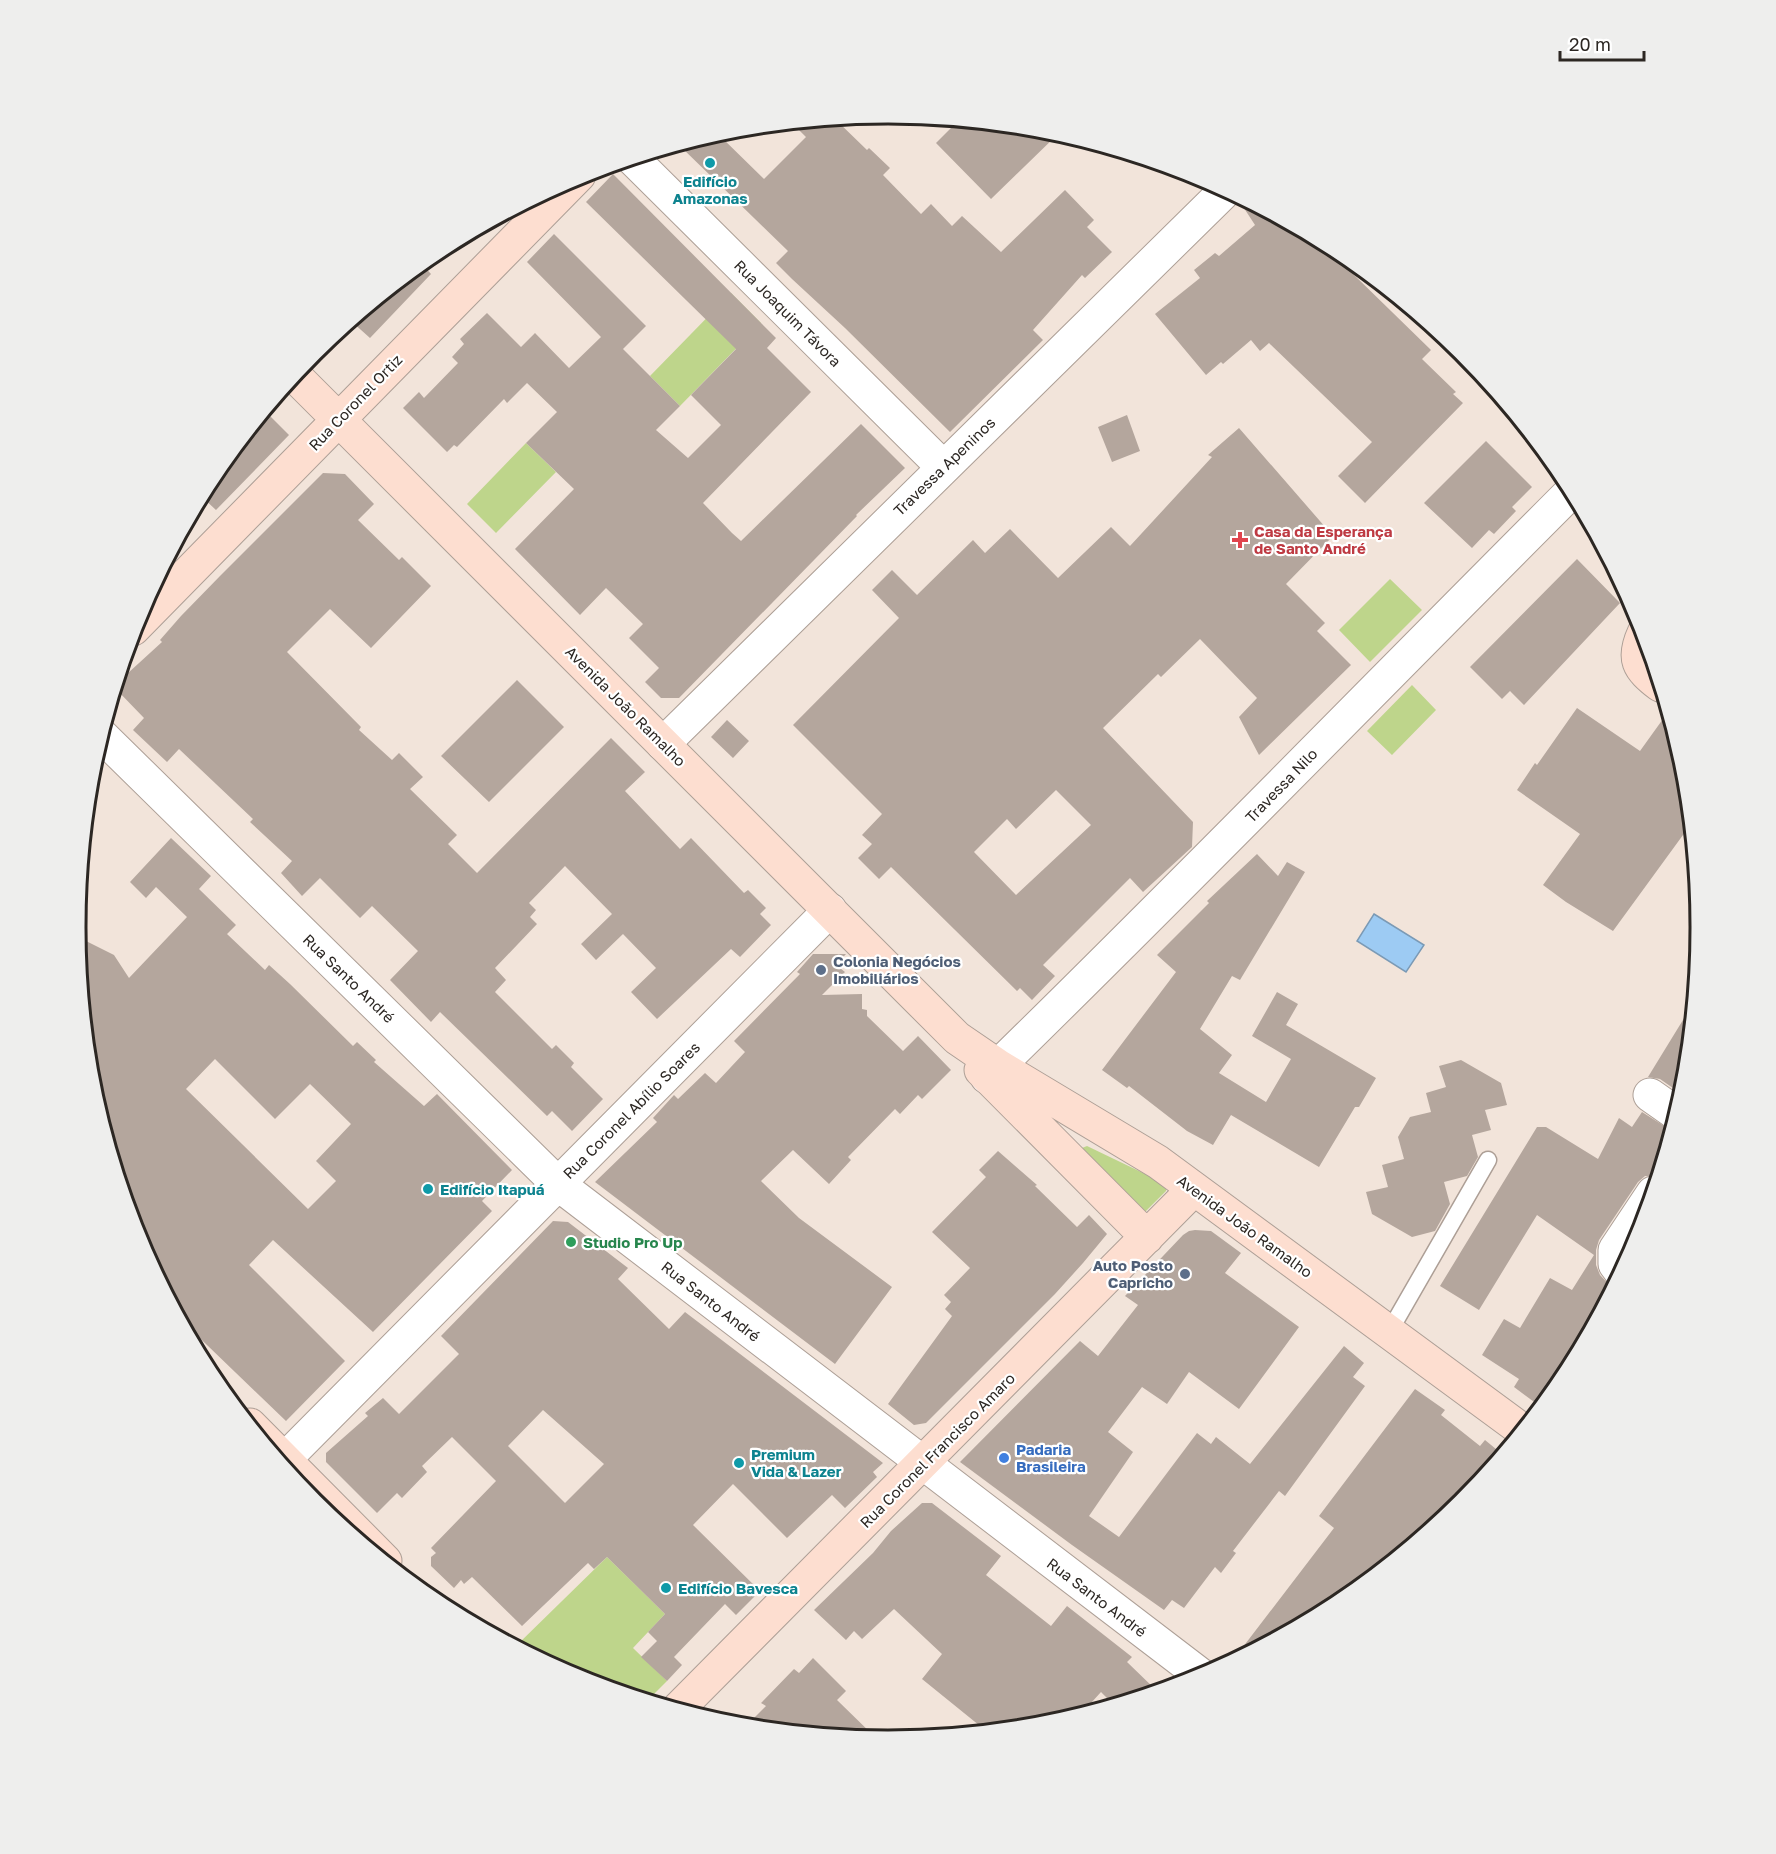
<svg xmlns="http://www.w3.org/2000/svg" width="1776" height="1854" font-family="'Golos Text',sans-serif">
<rect width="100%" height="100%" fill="#f2e4da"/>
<path fill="#bed58b" d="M 731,293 L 761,323 L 680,406 L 650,376 Z
M 526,443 L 556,472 L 496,533 L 467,504 Z
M 1390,579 L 1422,610 L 1370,662 L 1339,630 Z
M 1412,685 L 1436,710 L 1392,755 L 1367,731 Z
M 1087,1146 L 1166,1184 L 1166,1191 L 1145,1212 L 1139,1212 L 1081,1153 L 1082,1148 Z
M 607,1557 L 665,1614 L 633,1648 L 667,1681 L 648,1700 L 577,1678 L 516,1646 Z"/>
<path fill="#9dcbf3" stroke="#7b9ab5" stroke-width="1.5" d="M 1374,914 L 1424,945 L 1406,972 L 1357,941 Z"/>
<path fill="#b4a69d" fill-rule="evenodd" d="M 835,119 L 867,150 L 869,148 L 890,168 L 883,175 L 921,214 L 931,204 L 952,226 L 962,216 L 1001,252 L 1065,190 L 1094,220 L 1087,227 L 1112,252 L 1085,278 L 1082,275 L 1033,330 L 1043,340 L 950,432 L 845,328 L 792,279 L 776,263 L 788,251 L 679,145 L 717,133 L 764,179 L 806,137 L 792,123 Z
M 958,121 L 1047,130 L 1059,133 L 991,199 L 936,143 Z
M 613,174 L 776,338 L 767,348 L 811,392 L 703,503 L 732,533 L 741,541 L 861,424 L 905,468 L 856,515 L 857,516 L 679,698 L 661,698 L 645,682 L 659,668 L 629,638 L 643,624 L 606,588 L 580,615 L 515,549 L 574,489 L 526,443 L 557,412 L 527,383 L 507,403 L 504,399 L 457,447 L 454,445 L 447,452 L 403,408 L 419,392 L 424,398 L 458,363 L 452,357 L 464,344 L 460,339 L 487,313 L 521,347 L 535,333 L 569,368 L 601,337 L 527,262 L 554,234 L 646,326 L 623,349 L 680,406 L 656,430 L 688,458 L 721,425 L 691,395 L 736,349 L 586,202 Z
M 1242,199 L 1340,251 L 1358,266 L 1351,272 L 1431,350 L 1422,359 L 1456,392 L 1453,394 L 1463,403 L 1365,503 L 1338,476 L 1372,442 L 1269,343 L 1260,351 L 1251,340 L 1223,364 L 1221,362 L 1206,375 L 1155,314 L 1200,278 L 1194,270 L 1215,253 L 1219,256 L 1255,225 L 1240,202 Z
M 421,263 L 431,274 L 370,338 L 351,321 Z
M 265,411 L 289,435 L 216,510 L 201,496 L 212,475 Z
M 1127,415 L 1140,451 L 1112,462 L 1098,427 Z
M 1239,428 L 1333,536 L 1286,584 L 1325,623 L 1317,631 L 1351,665 L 1259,755 L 1239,717 L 1257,698 L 1200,639 L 1161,677 L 1158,674 L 1103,728 L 1193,822 L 1192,847 L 1143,892 L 1130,878 L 1043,965 L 1055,976 L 1032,1000 L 1020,988 L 1017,991 L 891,867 L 879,879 L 858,858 L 872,844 L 862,835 L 882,814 L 793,725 L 899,618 L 872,590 L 892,570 L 917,595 L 973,540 L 985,553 L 1010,529 L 1058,578 L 1111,527 L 1130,546 L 1212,457 L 1208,455 ZM 1056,790 L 1091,825 L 1016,895 L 974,852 L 1007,819 L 1016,829 Z
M 1486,441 L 1532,487 L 1512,507 L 1516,511 L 1494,534 L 1489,530 L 1472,548 L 1424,503 Z
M 323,473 L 345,474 L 374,504 L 358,520 L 399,560 L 402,557 L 431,586 L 371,648 L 330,609 L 287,652 L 361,727 L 359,730 L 392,760 L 399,753 L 423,777 L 410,789 L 457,835 L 448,844 L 477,873 L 611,738 L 645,772 L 625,791 L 680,849 L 691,838 L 744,893 L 748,890 L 766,908 L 760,914 L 771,925 L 740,957 L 731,949 L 657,1019 L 631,992 L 656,968 L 623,934 L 596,960 L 581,944 L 612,914 L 565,866 L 529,903 L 536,910 L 530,917 L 537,924 L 495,968 L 506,980 L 495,992 L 552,1049 L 556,1045 L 574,1063 L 571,1067 L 603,1099 L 572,1131 L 552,1111 L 547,1116 L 440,1012 L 431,1022 L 390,980 L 418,951 L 372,906 L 360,918 L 320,878 L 302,896 L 281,873 L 292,861 L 250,822 L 253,819 L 179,749 L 167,762 L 133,730 L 144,718 L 115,688 L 116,684 L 162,642 L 160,640 L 181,616 L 220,576 Z
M 1577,559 L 1620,603 L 1524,705 L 1510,691 L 1502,699 L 1470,667 Z
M 517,680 L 564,727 L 489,802 L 441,756 Z
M 1577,708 L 1640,751 L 1668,712 L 1685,769 L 1691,824 L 1613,931 L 1566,902 L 1543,885 L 1580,834 L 1517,790 L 1535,763 L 1537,765 Z
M 727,720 L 749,741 L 733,758 L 711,737 Z
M 171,838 L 211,876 L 199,889 L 236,925 L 227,934 L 265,970 L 269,965 L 290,984 L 353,1046 L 357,1042 L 376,1060 L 374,1062 L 424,1106 L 437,1094 L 512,1170 L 482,1201 L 492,1211 L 373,1332 L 273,1240 L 249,1265 L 345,1361 L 286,1421 L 180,1319 L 137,1238 L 91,1085 L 76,936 L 114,955 L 129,978 L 187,917 L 156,887 L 146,898 L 130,882 ZM 215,1059 L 275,1119 L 310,1084 L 351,1124 L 316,1161 L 336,1181 L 308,1209 L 186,1089 Z
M 1257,854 L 1278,876 L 1287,862 L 1305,872 L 1240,980 L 1232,976 L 1200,1029 L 1232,1055 L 1219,1073 L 1266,1102 L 1291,1059 L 1252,1036 L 1277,992 L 1298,1004 L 1286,1025 L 1376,1078 L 1359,1107 L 1355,1107 L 1319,1167 L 1231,1115 L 1213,1145 L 1187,1131 L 1129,1086 L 1127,1088 L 1102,1070 L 1176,972 L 1157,955 L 1209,903 L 1207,901 Z
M 813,954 L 846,954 L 836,965 L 845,972 L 822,995 L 862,994 L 862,1009 L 867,1010 L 867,1016 L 903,1051 L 918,1036 L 951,1070 L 922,1099 L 918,1095 L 900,1114 L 895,1109 L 848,1157 L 851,1160 L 829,1184 L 793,1150 L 761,1181 L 799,1218 L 892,1287 L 835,1364 L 595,1182 L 657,1122 L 653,1118 L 674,1095 L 678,1099 L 705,1073 L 716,1083 L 745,1052 L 734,1041 L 800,974 L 797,972 Z
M 1694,1002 L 1685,1086 L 1683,1095 L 1660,1079 L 1648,1077 Z
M 1461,1060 L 1501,1083 L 1507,1105 L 1485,1110 L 1491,1130 L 1472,1135 L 1478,1157 L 1467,1176 L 1444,1182 L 1450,1204 L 1435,1231 L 1412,1237 L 1372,1214 L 1366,1192 L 1388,1187 L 1382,1165 L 1404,1159 L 1398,1137 L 1410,1117 L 1431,1112 L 1426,1093 L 1446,1087 L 1439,1066 Z
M 1642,1112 L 1672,1131 L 1658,1176 L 1645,1176 L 1638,1182 L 1599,1240 L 1596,1250 L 1596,1265 L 1600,1275 L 1612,1288 L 1564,1379 L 1541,1407 L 1514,1387 L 1519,1379 L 1482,1355 L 1504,1319 L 1520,1328 L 1550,1278 L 1572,1290 L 1594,1255 L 1537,1215 L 1479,1310 L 1440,1286 L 1537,1127 L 1546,1127 L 1598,1159 L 1619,1118 L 1632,1127 Z
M 998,1151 L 1037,1185 L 1035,1186 L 1077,1227 L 1089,1215 L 1107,1234 L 1083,1263 L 1055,1294 L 926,1423 L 914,1425 L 888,1404 L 952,1316 L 945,1309 L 951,1302 L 944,1295 L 970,1268 L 932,1232 L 986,1177 L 979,1170 Z
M 553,1221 L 568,1222 L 628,1268 L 618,1279 L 669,1329 L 685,1312 L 883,1463 L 873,1472 L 877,1477 L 845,1508 L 832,1495 L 787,1538 L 733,1484 L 693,1525 L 760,1591 L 736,1615 L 725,1604 L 674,1657 L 682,1665 L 667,1681 L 641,1657 L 657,1641 L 648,1632 L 665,1614 L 607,1557 L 594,1569 L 588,1563 L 522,1626 L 472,1577 L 464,1584 L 461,1580 L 454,1588 L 431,1566 L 431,1557 L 436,1553 L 431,1548 L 496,1481 L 452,1437 L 422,1466 L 427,1472 L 402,1498 L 397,1493 L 377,1513 L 326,1462 L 326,1453 L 368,1416 L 365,1413 L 383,1398 L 399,1414 L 459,1354 L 441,1336 ZM 543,1410 L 604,1464 L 565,1503 L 508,1446 Z
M 1195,1230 L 1211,1231 L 1241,1253 L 1225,1273 L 1299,1327 L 1239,1409 L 1189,1372 L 1167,1404 L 1142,1387 L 1108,1432 L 1133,1452 L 1089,1516 L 1119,1537 L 1197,1433 L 1211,1444 L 1216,1437 L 1250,1464 L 1344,1346 L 1364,1363 L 1353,1377 L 1365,1386 L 1285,1496 L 1279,1491 L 1233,1551 L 1236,1553 L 1221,1573 L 1215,1567 L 1184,1608 L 1172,1600 L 1164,1610 L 1072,1545 L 960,1462 L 1080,1341 L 1098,1356 L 1138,1305 L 1125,1296 L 1183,1235 L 1189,1231 Z
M 1415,1389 L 1445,1410 L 1441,1415 L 1480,1446 L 1485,1440 L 1502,1454 L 1472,1490 L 1466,1485 L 1434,1525 L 1345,1598 L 1338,1591 L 1322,1613 L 1233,1660 L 1334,1528 L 1319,1516 Z
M 922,1503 L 932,1503 L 1001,1556 L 986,1575 L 1051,1626 L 1067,1606 L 1132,1657 L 1127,1662 L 1157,1691 L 1113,1704 L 1101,1692 L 1081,1714 L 1046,1724 L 985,1730 L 922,1679 L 942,1654 L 894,1609 L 862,1639 L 854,1631 L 846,1640 L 814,1610 L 873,1553 L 891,1531 Z
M 813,1658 L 846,1691 L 837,1700 L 877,1739 L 746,1726 L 766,1706 L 761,1703 L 794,1669 L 799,1673 Z"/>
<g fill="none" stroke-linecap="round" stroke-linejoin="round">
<defs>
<path id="lane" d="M 1389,1332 L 1488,1160"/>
<path id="street" d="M 633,159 L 943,467
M 101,735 L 558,1184 L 1202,1676
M 663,744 L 1226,190
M 987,1077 C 1185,884 1377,686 1572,491
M 1650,1095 L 1677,1114
M 1621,1272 L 1615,1264 L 1615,1250 L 1653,1193
M 281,1463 L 830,910"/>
<path id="secondary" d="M 294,375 L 957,1038 L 998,1066 L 1158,1162 L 1522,1430
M 133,629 L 579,175
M 1644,633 C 1632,659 1638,668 1660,685
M 981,1070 L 1147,1237
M 250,1425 L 385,1561
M 678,1709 L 1194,1189"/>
</defs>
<use href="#lane" stroke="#ad9f96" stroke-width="19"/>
<use href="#street" stroke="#ad9f96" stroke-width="35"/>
<use href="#secondary" stroke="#ad9f96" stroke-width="35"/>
<use href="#lane" stroke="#fff" stroke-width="16"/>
<use href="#street" stroke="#fff" stroke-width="33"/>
<use href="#secondary" stroke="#fdded0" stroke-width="33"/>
</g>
<g fill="#0f9aa8" stroke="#fff" stroke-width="2">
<circle cx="710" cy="163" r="6"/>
<circle cx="428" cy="1189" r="6"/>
<circle cx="739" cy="1463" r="6"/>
<circle cx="666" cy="1588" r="6"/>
</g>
<path fill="#e0444e" stroke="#fff" stroke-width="2" d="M1237 531h6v6h6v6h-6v6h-6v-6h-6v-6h6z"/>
<g fill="#5c6f8a" stroke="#fff" stroke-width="2">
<circle cx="821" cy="970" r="6"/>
<circle cx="1185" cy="1274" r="6"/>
</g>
<circle fill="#2e9e5b" stroke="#fff" stroke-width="2" cx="571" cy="1242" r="6"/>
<circle fill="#3f7fe0" stroke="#fff" stroke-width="2" cx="1004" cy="1458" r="6"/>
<g text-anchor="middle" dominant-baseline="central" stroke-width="4.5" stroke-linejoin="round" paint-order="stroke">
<g font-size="15" font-weight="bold" fill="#0d838f" stroke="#fff" text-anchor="start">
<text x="710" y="181" text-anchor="middle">Edifício<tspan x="710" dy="17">Amazonas</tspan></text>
<text x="440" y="1189">Edifício Itapuá</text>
<text x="751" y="1454">Premium<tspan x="751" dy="17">Vida &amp; Lazer</tspan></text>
<text x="678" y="1588">Edifício Bavesca</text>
</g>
<g font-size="15" fill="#2c2723" stroke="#fff">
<text transform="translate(788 313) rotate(45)">Rua Joaquim Távora</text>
<text transform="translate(355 402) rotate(-46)">Rua Coronel Ortiz</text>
<text transform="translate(944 466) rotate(-44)">Travessa Apeninos</text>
<text transform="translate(626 706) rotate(45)">Avenida João Ramalho</text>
<text transform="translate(1281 785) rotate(-46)">Travessa Nilo</text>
<text transform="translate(349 978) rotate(44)">Rua Santo André</text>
<text transform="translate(631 1110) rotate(-45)">Rua Coronel Abílio Soares</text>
<text transform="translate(1245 1226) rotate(36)">Avenida João Ramalho</text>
<text transform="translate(711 1301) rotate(38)">Rua Santo André</text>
<text transform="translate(937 1450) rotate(-45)">Rua Coronel Francisco Amaro</text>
<text transform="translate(1097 1597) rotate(37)">Rua Santo André</text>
</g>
<g font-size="15" font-weight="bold" fill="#be3a42" stroke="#fff" text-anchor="start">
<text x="1254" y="531">Casa da Esperança<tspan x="1254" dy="17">de Santo André</tspan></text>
</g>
<g font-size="15" font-weight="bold" fill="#4e5e75" stroke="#fff" text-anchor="start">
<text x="833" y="961">Colonia Negócios<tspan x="833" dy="17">Imobiliários</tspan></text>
<text x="1173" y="1265" text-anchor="end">Auto Posto<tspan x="1173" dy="17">Capricho</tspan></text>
</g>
<g font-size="15" font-weight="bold" fill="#27864d" stroke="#fff" text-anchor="start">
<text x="583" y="1242">Studio Pro Up</text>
</g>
<g font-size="15" font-weight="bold" fill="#366cbe" stroke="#fff" text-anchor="start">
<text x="1016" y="1449">Padaria<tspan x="1016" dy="17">Brasileira</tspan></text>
</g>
</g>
<path d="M0 0H1776V1854H0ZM888 124H888A802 802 0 0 1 1690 926V928A802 802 0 0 1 888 1730H888A802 802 0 0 1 86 928V926A802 802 0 0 1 888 124Z" fill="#eeeeed" fill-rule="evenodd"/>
<path fill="none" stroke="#2c2723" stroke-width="3" d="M888 124H888A802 802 0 0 1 1690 926V928A802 802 0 0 1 888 1730H888A802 802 0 0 1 86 928V926A802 802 0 0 1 888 124Z"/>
<path d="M1560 51v9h84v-9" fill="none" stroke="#2c2723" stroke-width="3"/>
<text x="1569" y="51" font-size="18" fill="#2c2723" stroke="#ffffff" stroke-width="4.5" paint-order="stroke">20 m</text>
</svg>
